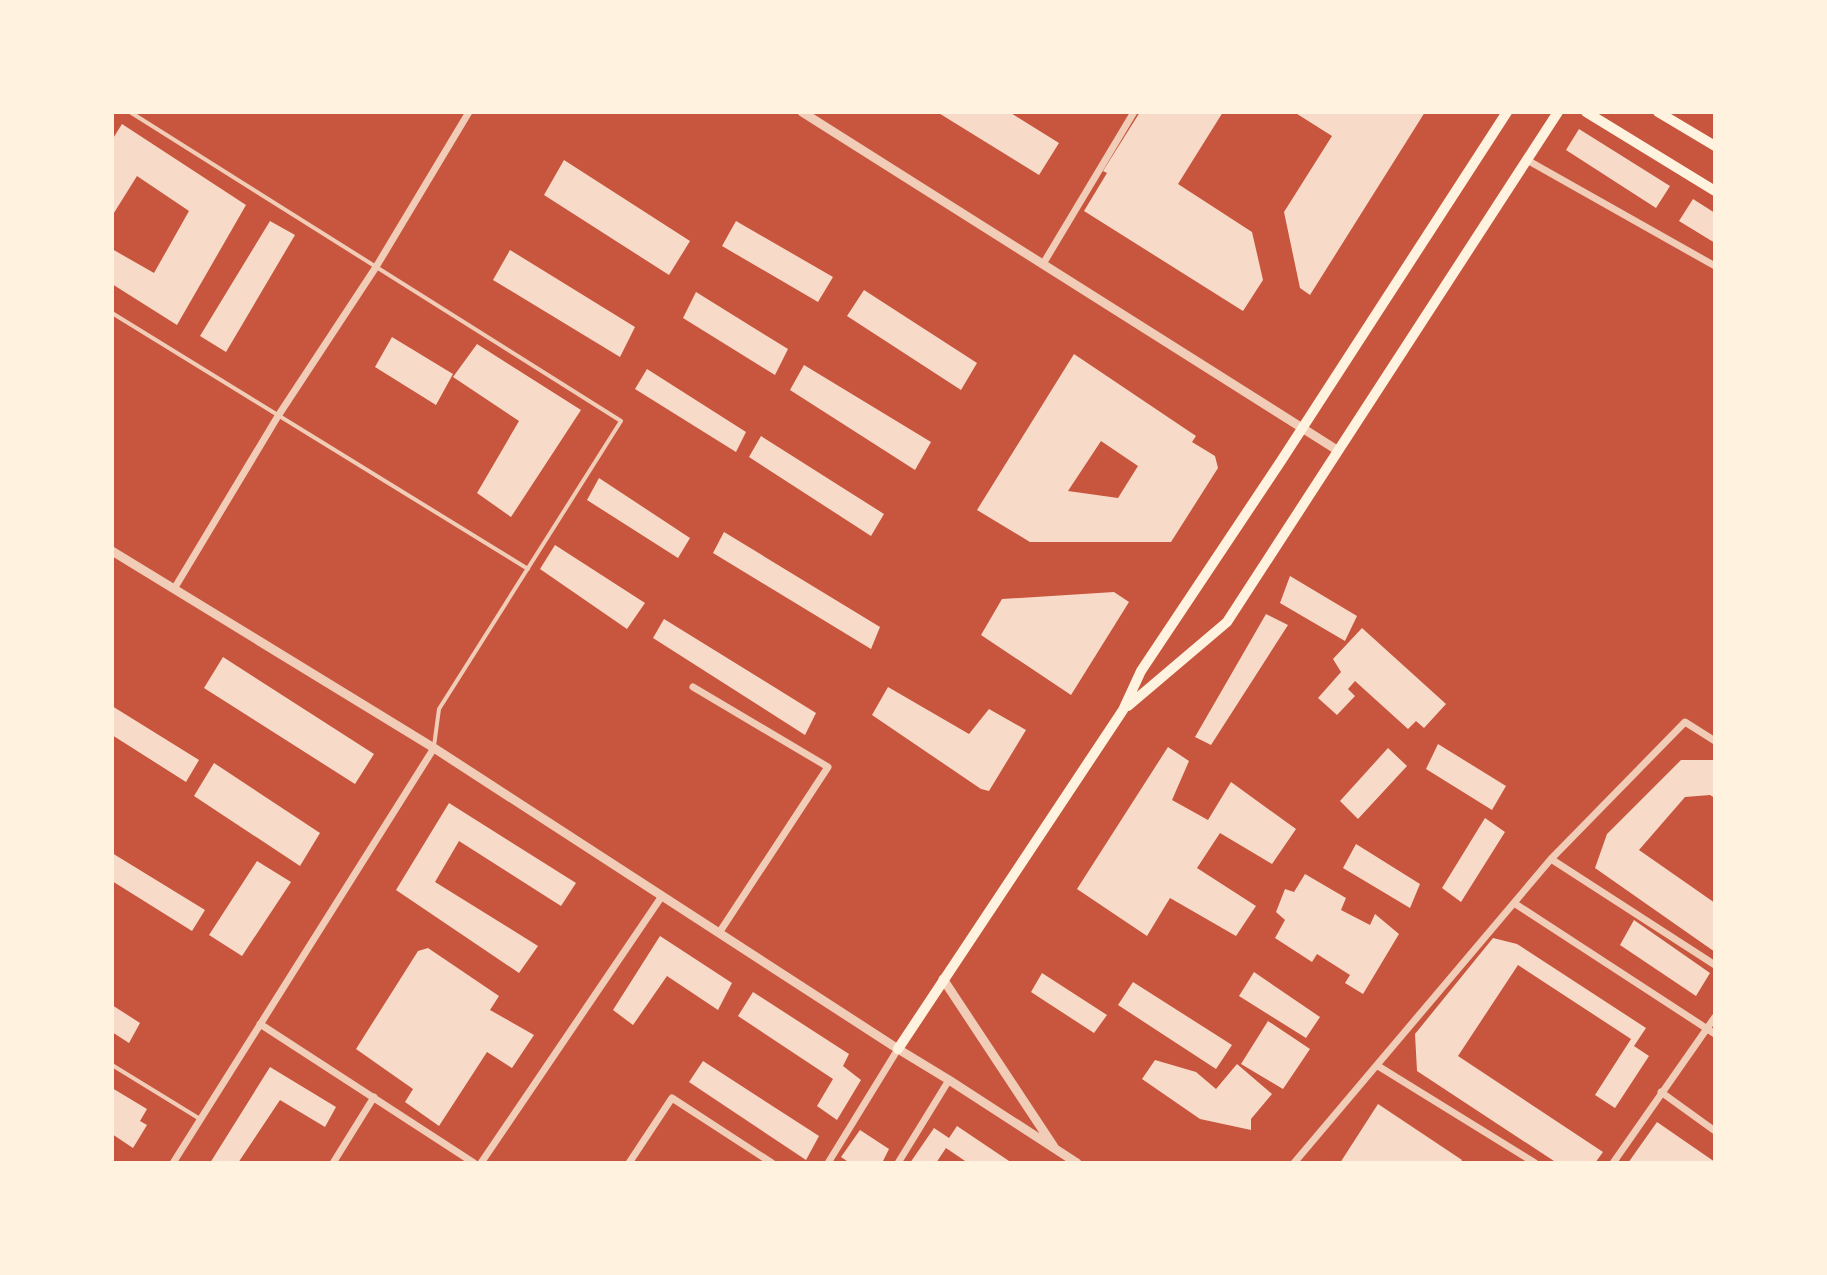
<svg xmlns="http://www.w3.org/2000/svg" width="1827" height="1275" font-family="Quicksand,sans-serif">
<rect width="100%" height="100%" fill="#c8553d"/>
<path fill="#f7dbc8" fill-rule="evenodd" d="M 937,112 L 1009,112 L 1059,143 L 1039,175 Z
M 1140,112 L 1223,112 L 1178,184 L 1252,232 L 1263,280 L 1243,311 L 1084,211 L 1107,173 L 1103,171 Z
M 1294,112 L 1425,112 L 1310,295 L 1300,288 L 1284,212 L 1332,136 Z
M 122,124 L 246,205 L 177,325 L 112,284 L 112,249 L 154,273 L 189,211 L 137,176 L 112,216 L 112,140 Z
M 1579,129 L 1670,186 L 1656,208 L 1566,150 Z
M 564,160 L 690,241 L 669,275 L 544,195 Z
M 1693,199 L 1715,213 L 1715,243 L 1679,221 Z
M 270,221 L 295,235 L 226,352 L 200,336 Z
M 736,221 L 833,277 L 818,302 L 722,246 Z
M 510,250 L 635,327 L 620,357 L 493,280 Z
M 864,290 L 977,363 L 961,390 L 847,316 Z
M 696,292 L 788,349 L 775,375 L 683,318 Z
M 392,337 L 453,374 L 436,405 L 375,367 Z
M 477,344 L 581,410 L 511,517 L 477,493 L 519,421 L 453,377 Z
M 1074,354 L 1196,436 L 1192,442 L 1215,456 L 1218,468 L 1171,542 L 1030,542 L 977,510 ZM 1101,441 L 1138,466 L 1118,498 L 1068,491 Z
M 804,365 L 931,442 L 915,470 L 790,390 Z
M 647,369 L 746,432 L 736,452 L 635,389 Z
M 761,436 L 884,514 L 871,536 L 749,457 Z
M 599,478 L 690,538 L 678,558 L 587,500 Z
M 724,532 L 880,627 L 871,649 L 713,553 Z
M 555,545 L 645,603 L 627,629 L 540,569 Z
M 1290,576 L 1357,616 L 1345,641 L 1280,603 Z
M 1114,592 L 1129,602 L 1071,695 L 981,635 L 1002,599 Z
M 1266,614 L 1288,625 L 1211,745 L 1195,737 Z
M 664,619 L 816,713 L 805,735 L 653,638 Z
M 1362,628 L 1446,704 L 1424,728 L 1416,721 L 1408,729 L 1355,681 L 1348,689 L 1355,696 L 1337,715 L 1318,698 L 1341,672 L 1333,659 Z
M 223,657 L 374,754 L 355,784 L 204,688 Z
M 888,687 L 969,734 L 989,709 L 1026,730 L 989,791 L 981,789 L 872,715 Z
M 112,706 L 199,760 L 186,782 L 112,735 Z
M 1438,744 L 1506,786 L 1492,810 L 1426,769 Z
M 1168,747 L 1189,761 L 1172,800 L 1208,820 L 1231,782 L 1296,829 L 1272,864 L 1220,833 L 1197,868 L 1256,906 L 1236,936 L 1170,898 L 1147,936 L 1077,889 Z
M 1388,748 L 1407,766 L 1358,819 L 1340,801 Z
M 1681,760 L 1715,760 L 1715,798 L 1710,795 L 1685,797 L 1639,850 L 1715,903 L 1715,952 L 1595,868 L 1607,834 Z
M 214,763 L 320,833 L 300,866 L 194,796 Z
M 449,803 L 576,883 L 561,906 L 459,841 L 435,882 L 538,946 L 519,973 L 396,890 Z
M 1485,818 L 1505,832 L 1461,902 L 1442,888 Z
M 1356,844 L 1420,884 L 1410,908 L 1343,868 Z
M 112,853 L 205,910 L 192,931 L 112,881 Z
M 257,861 L 291,882 L 242,956 L 209,935 Z
M 1305,874 L 1346,898 L 1341,910 L 1370,925 L 1375,914 L 1399,934 L 1363,994 L 1345,983 L 1350,975 L 1317,954 L 1312,962 L 1275,938 L 1285,920 L 1276,912 L 1285,889 L 1294,892 Z
M 1634,920 L 1710,973 L 1696,996 L 1620,945 Z
M 660,936 L 732,983 L 718,1010 L 667,976 L 633,1025 L 613,1010 Z
M 1493,938 L 1517,944 L 1646,1028 L 1634,1046 L 1649,1056 L 1615,1108 L 1595,1095 L 1631,1039 L 1518,965 L 1458,1056 L 1603,1152 L 1595,1163 L 1557,1163 L 1417,1071 L 1415,1034 Z
M 428,948 L 499,996 L 490,1010 L 534,1035 L 512,1068 L 487,1052 L 439,1126 L 405,1102 L 413,1089 L 356,1049 L 418,951 Z
M 1254,972 L 1320,1017 L 1306,1038 L 1239,996 Z
M 1042,973 L 1107,1015 L 1094,1033 L 1031,992 Z
M 1133,982 L 1232,1045 L 1216,1069 L 1118,1005 Z
M 753,992 L 849,1054 L 843,1066 L 861,1080 L 837,1120 L 817,1106 L 833,1079 L 738,1016 Z
M 112,1005 L 140,1023 L 129,1043 L 112,1032 Z
M 1268,1021 L 1310,1049 L 1283,1089 L 1241,1064 Z
M 1155,1060 L 1196,1072 L 1216,1089 L 1237,1064 L 1272,1094 L 1251,1119 L 1251,1130 L 1200,1119 L 1142,1079 Z
M 703,1061 L 819,1136 L 806,1160 L 689,1082 Z
M 270,1067 L 336,1107 L 325,1127 L 280,1100 L 238,1163 L 210,1163 Z
M 112,1088 L 147,1109 L 140,1121 L 147,1125 L 133,1148 L 112,1134 Z
M 1378,1104 L 1462,1160 L 1460,1163 L 1340,1163 Z
M 1657,1122 L 1715,1162 L 1715,1163 L 1628,1163 Z
M 957,1126 L 1012,1163 L 968,1163 L 946,1148 L 936,1163 L 910,1163 L 934,1128 L 949,1138 Z
M 860,1130 L 889,1149 L 882,1163 L 850,1163 L 841,1157 Z"/>
<g fill="none" stroke-linecap="round" stroke-linejoin="round">
<path stroke="#f1ccb7" stroke-width="4" d="M 130,112 L 621,421 L 439,709 L 434,746
M 112,313 L 528,569
M 112,1065 L 200,1119"/>
<path stroke="#f1ccb7" stroke-width="7" d="M 1527,160 L 1715,266
M 1043,264 L 1134,112
M 174,589 L 278,416 L 376,267 L 469,112
M 693,687 L 828,767 L 719,933
M 1551,859 L 1715,965
M 1514,903 L 1715,1034
M 260,1024 L 474,1163
M 1378,1066 L 1535,1163
M 1661,1092 L 1715,1131
M 173,1163 L 434,748
M 333,1163 L 374,1097
M 481,1163 L 662,896
M 629,1163 L 672,1098 L 772,1163
M 828,1163 L 898,1049
M 898,1163 L 949,1080
M 1294,1163 L 1551,859 L 1685,722 L 1715,741
M 1613,1163 L 1715,1017"/>
<path stroke="#f1ccb7" stroke-width="9" d="M 802,112 L 1337,450
M 112,551 L 434,748 L 898,1049 L 949,1080 L 1077,1163
M 943,979 L 1054,1147"/>
<path stroke="#fff3e0" stroke-width="10" d="M 1586,112 L 1715,191
M 1658,112 L 1715,146
M 1128,706 L 1227,622 L 1558,112
M 898,1049 L 1123,710 L 1141,671 L 1281,461 L 1507,112"/>
</g>
<rect width="1827" height="1275" fill="none" stroke="#fff3e0" stroke-width="228"/>
</svg>
